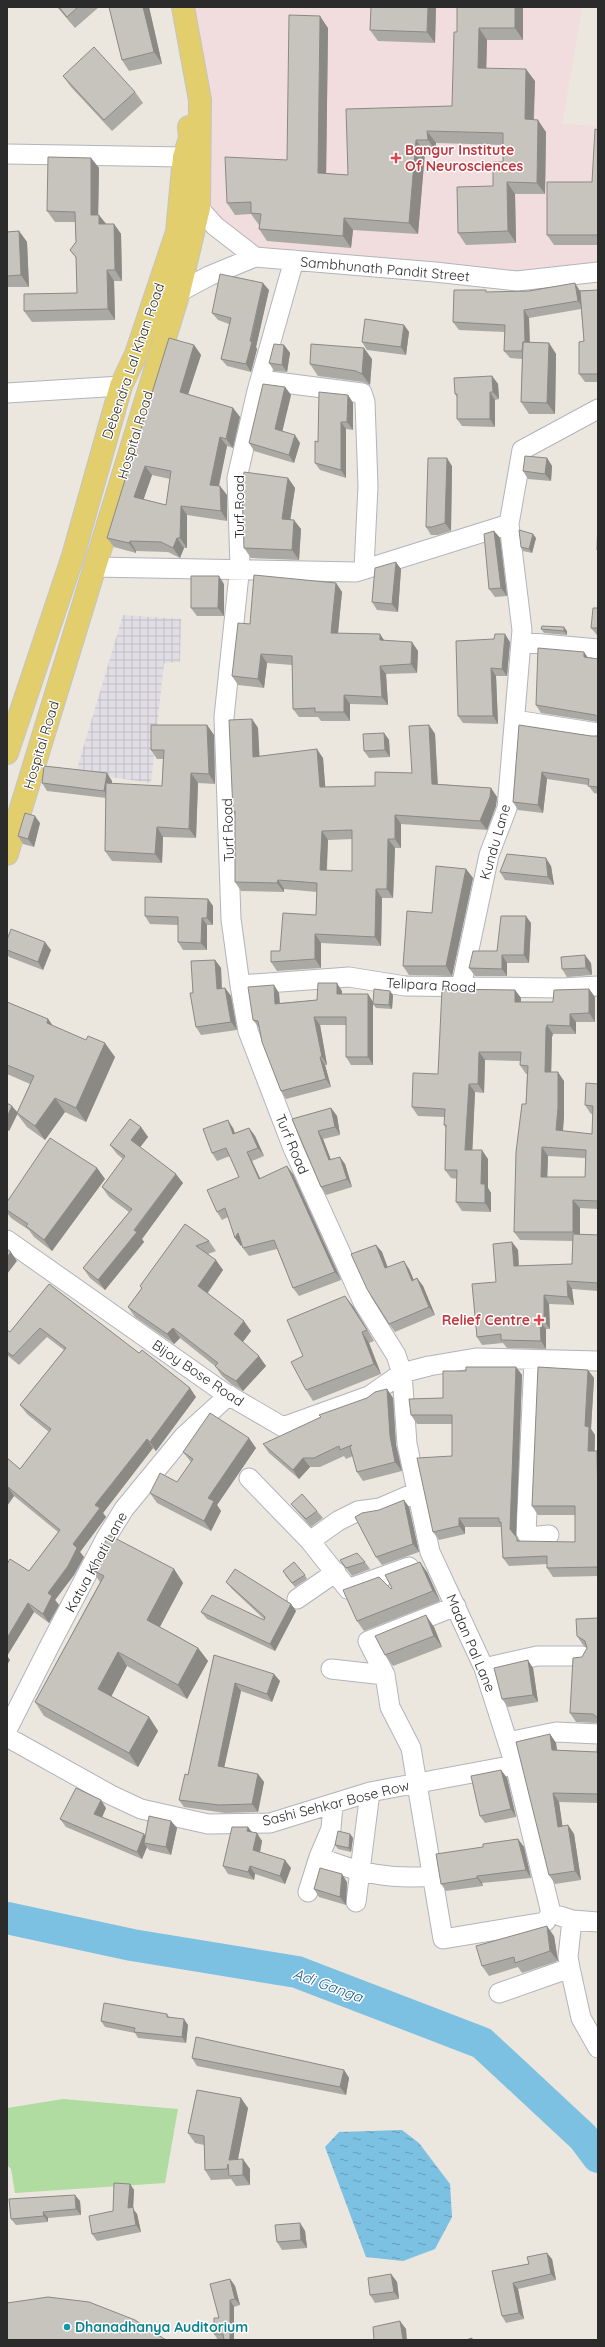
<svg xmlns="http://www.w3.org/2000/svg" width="605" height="2347" font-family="Quicksand,sans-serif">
<defs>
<pattern id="industrial-grid" width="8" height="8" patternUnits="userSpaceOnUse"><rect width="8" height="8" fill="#e0dee4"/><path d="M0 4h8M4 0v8" fill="none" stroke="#c0bfc4"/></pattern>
<pattern id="water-ripples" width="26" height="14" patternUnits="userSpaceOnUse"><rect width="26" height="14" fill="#7cc0e2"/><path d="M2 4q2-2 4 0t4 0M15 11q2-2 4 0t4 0" fill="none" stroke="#669cb7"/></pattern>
</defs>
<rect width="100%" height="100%" fill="#ebe6de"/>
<path fill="url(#industrial-grid)" d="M 123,615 L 181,619 L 180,662 L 164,663 L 151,783 L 76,772 Z"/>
<path fill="#f1dddd" d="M 177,7 L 582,7 L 562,124 L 598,126 L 598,266 L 520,275 L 260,252 L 216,222 L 193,191 L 194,105 Z"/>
<path fill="#b1dca1" d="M 63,2099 L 178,2109 L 165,2183 L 15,2193 L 11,2169 L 7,2165 L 7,2108 Z"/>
<path fill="url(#water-ripples)" d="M 402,2130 L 419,2143 L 450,2184 L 452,2217 L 435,2249 L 403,2261 L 366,2257 L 325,2147 L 339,2132 Z"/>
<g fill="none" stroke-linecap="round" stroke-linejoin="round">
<path stroke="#7cc0e2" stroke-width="32" d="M 7,1918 L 132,1945 L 297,1972 L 482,2043 L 583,2137 L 598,2157"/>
<defs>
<path id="minor" d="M 7,154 L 184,157
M 189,201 L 199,208 L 215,226 L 255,257
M 294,260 L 257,391 L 237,478 L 240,565 L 224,717 L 231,919 L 240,985 L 248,1031 L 293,1148 L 363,1302 L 396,1355 L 402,1373 L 407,1444 L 430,1552 L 484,1668 L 515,1765 L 551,1913
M 168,289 L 179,292 L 209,276 L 255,257 L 435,272 L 517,281 L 598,272
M 261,380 L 362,393 L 365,402 L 368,486 L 364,569
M 7,393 L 121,386
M 94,567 L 356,572 L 509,524
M 521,642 L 598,649
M 515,720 L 598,733
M 240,985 L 349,977 L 405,986 L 562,988 L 598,986
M 461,987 L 489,855 L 507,808 L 522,630 L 509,524 L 522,450 L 598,409
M 7,1240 L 223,1392 L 283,1427 L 369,1396 L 402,1373 L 429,1366 L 476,1358 L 598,1361
M 534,1361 L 526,1532 L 529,1537 L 549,1535
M 249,1478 L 310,1541 L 348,1589 L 409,1567
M 310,1541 L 338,1521 L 358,1511 L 380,1508 L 417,1492
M 297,1599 L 336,1572
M 484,1668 L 537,1656 L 582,1656
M 331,1669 L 385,1675 L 368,1641 L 456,1606
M 385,1675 L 390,1707 L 411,1748 L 443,1939 L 545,1922 L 551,1913
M 7,1730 L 51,1643 L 106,1538 L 124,1509 L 184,1436 L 229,1395
M 7,1737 L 111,1795 L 141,1809 L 208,1824 L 270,1823 L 370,1792 L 515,1765
M 508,1742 L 556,1732 L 598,1734
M 319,1857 C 358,1873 391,1880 434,1876
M 308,1892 L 319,1857 L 331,1829 L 333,1805
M 356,1902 L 370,1792
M 560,1916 L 572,1920 L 598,1922
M 572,1920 L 568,1957 L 570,1968 L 581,2018 L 598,2048
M 499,1993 L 570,1968"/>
<path id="major" d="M 7,753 L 73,556 L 121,386 L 136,354 L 177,232 L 184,157 L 190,138 L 189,127
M 7,854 L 179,292 L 199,208 L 200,100 L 183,7"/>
</defs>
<use href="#minor" stroke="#b2b4bd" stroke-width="21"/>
<use href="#major" stroke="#c4c4c4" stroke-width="24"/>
<use href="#minor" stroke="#fff" stroke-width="19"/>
<use href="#major" stroke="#e2ce6c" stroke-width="22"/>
</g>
<path fill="#aba9a3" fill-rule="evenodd" d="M 57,7 L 99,7 L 75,28 Z
M 109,7 L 149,7 L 162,64 L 129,71 L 122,60 Z
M 371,7 L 436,7 L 435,43 L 378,41 L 370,30 Z
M 523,7 L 523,40 L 487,40 L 486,68 L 535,81 L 534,120 L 546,132 L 545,194 L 515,194 L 516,243 L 466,245 L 458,233 L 493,186 L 503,162 L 503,145 L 436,143 L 436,151 L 425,152 L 418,234 L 353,230 L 351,248 L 267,241 L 259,229 L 259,225 L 251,214 L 235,215 L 227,203 L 287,160 L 328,28 L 326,173 L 348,175 L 452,106 L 457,32 Z
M 63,76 L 135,92 L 143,103 L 112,131 L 71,87 Z
M 598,130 L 598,245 L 554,245 L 547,235 L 592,182 Z
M 91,158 L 99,168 L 98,215 L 106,224 L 114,224 L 121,234 L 122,281 L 114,281 L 115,320 L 32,322 L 24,311 L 77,293 L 76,258 L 70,250 L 76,242 L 75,222 L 55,222 L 47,211 Z
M 19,231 L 27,242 L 29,287 L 7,287 L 7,232 Z
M 269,290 L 256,347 L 257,349 L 251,372 L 227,366 L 221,359 L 229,324 L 218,320 L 212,313 Z
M 598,290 L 598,382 L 585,382 L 579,374 L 584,341 L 581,309 L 529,318 L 530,342 L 549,343 L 556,354 L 555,414 L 529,414 L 521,402 L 522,359 L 510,358 L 504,351 L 505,332 L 459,330 L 453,322 L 487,292 Z
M 404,325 L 409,332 L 406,355 L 367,350 L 362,342 Z
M 194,345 L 201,355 L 188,394 L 233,408 L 240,417 L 233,448 L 227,446 L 219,486 L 227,495 L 227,521 L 187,515 L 187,548 L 184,548 L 180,558 L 168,552 L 136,551 L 136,553 L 114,547 L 107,538 ZM 152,475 L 170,479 L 166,505 L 143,500 Z
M 284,345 L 290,353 L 287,372 L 274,371 L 269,363 Z
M 372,359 L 370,385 L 363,382 L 318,376 L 310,364 Z
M 492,376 L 498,384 L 499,399 L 495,400 L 495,427 L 462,426 L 457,419 L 457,397 L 455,394 Z
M 285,387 L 291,395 L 282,431 L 300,443 L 294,463 L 254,451 L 249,443 Z
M 348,395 L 353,403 L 353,430 L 346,429 L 346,478 L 320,470 L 315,463 L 318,442 Z
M 547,458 L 552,466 L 551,481 L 528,479 L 523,471 Z
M 452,466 L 451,531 L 438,535 L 431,535 L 426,527 Z
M 288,478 L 295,488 L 290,519 L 301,529 L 299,560 L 251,558 L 244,548 Z
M 494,531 L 500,538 L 507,596 L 495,597 L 489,589 Z
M 536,538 L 532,553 L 523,551 L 521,547 Z
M 401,569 L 398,612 L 377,610 L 372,602 Z
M 336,583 L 342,592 L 338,634 L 384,640 L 418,651 L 417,673 L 386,674 L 388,705 L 350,704 L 350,721 L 321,721 L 318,717 L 299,717 L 293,709 L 292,665 L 267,663 L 264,688 L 238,685 L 232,676 L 250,624 Z
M 224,584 L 224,616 L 197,616 L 191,608 Z
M 598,608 L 598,635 L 597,635 L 591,628 Z
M 541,629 L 567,631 L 567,635 L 544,633 Z
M 494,639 L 510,642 L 507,676 L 496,676 L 498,724 L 463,723 L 458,716 Z
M 588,657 L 598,659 L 598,722 L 541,713 L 536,705 Z
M 252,719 L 258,728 L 259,756 L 323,758 L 325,787 L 375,786 L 412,773 L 429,725 L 435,734 L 438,784 L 491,788 L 497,797 L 496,806 L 487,830 L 401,824 L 401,848 L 395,848 L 393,898 L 382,898 L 381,946 L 321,943 L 321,968 L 277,971 L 271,962 L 280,951 L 316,915 L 317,892 L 284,889 L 284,892 L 241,891 L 235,882 L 235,815 L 233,812 ZM 352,839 L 352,871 L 327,871 L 328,840 Z
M 207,725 L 214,735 L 215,784 L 198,783 L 196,838 L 163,837 L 162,863 L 112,861 L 105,851 L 106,798 L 47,791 L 42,783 L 112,781 L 112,784 L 162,786 L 163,759 L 157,759 L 151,750 Z
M 519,725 L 591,736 L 597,736 L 598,734 L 598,794 L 594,793 L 588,785 L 547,779 L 543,813 L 518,810 L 513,802 Z
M 384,733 L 389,740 L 390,757 L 369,758 L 364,751 Z
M 40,823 L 34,847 L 23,844 L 18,836 Z
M 551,866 L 554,885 L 505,880 L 500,872 Z
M 466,869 L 473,878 L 452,976 L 409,975 L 403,966 Z
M 208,899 L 213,906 L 213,925 L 207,925 L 207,950 L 183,950 L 178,942 L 178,925 L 150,924 L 145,916 Z
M 531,923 L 529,963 L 507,963 L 507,976 L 475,976 L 469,968 L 497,951 Z
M 7,940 L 51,950 L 43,970 L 9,957 L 7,954 Z
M 215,960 L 221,968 L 222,989 L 225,988 L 231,996 L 237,1030 L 201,1035 L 196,1027 L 193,993 Z
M 591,963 L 592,975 L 567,977 L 562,969 Z
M 589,989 L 595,997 L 595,1022 L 576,1022 L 576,1034 L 553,1034 L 552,1037 L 551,1072 L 564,1081 L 564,1117 L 563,1131 L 592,1134 L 593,1114 L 591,1114 L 585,1105 L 598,1084 L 598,1209 L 580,1208 L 580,1234 L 598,1235 L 598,1291 L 572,1289 L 574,1305 L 549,1304 L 550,1329 L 546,1329 L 546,1349 L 507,1348 L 503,1343 L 482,1345 L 477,1337 L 496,1282 L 512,1242 L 518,1250 L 519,1266 L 572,1264 L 573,1241 L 520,1240 L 514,1232 L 526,1104 L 527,1074 L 526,1074 L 520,1065 L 520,1061 L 485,1060 L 484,1093 L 475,1092 L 472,1150 L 488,1159 L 488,1188 L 491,1193 L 491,1212 L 462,1211 L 456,1202 L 457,1179 L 451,1178 L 445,1170 L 446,1128 L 444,1125 L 445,1117 L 418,1116 L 412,1107 L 438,1074 L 515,990 L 521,998 L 521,1002 L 553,1002 ZM 548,1156 L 585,1158 L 585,1177 L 547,1177 Z
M 342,991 L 342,994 L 368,994 L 373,1002 L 373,1065 L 351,1065 L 346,1057 L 346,1025 L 320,1025 L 327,1065 L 325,1065 L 331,1087 L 286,1099 L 281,1091 L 259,1028 L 253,1020 L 279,993 L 280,1003 L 317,1000 Z
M 393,995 L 392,1009 L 376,1008 L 373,1004 Z
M 7,1002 L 48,1019 L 53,1026 L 115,1057 L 86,1122 L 65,1112 L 45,1140 L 27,1127 L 17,1114 L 9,1131 L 7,1130 L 7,1103 L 17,1113 L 30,1084 L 7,1074 Z
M 331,1108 L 337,1116 L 340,1135 L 323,1139 L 331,1160 L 345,1164 L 352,1187 L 326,1195 L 321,1187 L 292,1119 Z
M 141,1127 L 148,1137 L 140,1147 L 183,1183 L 142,1239 L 144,1242 L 105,1290 L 90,1278 L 83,1268 L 129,1212 L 109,1197 L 102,1187 L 123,1159 L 117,1154 L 110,1145 Z
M 233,1128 L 235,1133 L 249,1128 L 255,1136 L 264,1156 L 252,1161 L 260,1178 L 293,1174 L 341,1280 L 299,1296 L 293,1288 L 277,1249 L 249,1256 L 243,1248 L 242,1244 L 241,1246 L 235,1238 L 228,1217 L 222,1220 L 217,1212 L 239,1177 L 230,1156 L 217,1161 L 212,1153 Z
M 97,1168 L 105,1179 L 52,1251 L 34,1237 L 29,1230 L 11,1218 L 7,1213 L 7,1202 Z
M 185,1224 L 209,1241 L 216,1251 L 208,1254 L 223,1270 L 208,1293 L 251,1331 L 243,1342 L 266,1366 L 243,1391 L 231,1384 L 222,1376 L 215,1366 L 180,1338 L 174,1344 L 135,1317 L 128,1307 L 142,1288 L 140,1286 Z
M 376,1245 L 382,1252 L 387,1267 L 409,1269 L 414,1280 L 417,1278 L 423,1286 L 435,1315 L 395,1332 L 389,1324 Z
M 49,1284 L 196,1397 L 156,1451 L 153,1448 L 103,1513 L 106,1517 L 80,1552 L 84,1557 L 74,1575 L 55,1600 L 59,1605 L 49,1623 L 34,1612 L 7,1656 L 10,1660 L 7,1665 L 7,1564 L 29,1571 L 58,1532 L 14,1496 L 7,1506 L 7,1458 L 20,1469 L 49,1432 L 27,1414 L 20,1405 L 64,1350 L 47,1337 L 19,1365 L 7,1355 L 7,1330 L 10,1332 Z
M 353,1306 L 374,1341 L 369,1343 L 381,1374 L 313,1401 L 306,1390 L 303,1356 Z
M 516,1367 L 522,1375 L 516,1536 L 520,1542 L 575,1542 L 575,1515 L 538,1515 L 532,1506 L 588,1370 L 594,1378 L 591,1429 L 595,1435 L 595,1451 L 597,1451 L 598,1452 L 598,1576 L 553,1577 L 547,1568 L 547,1564 L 509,1566 L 503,1558 L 502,1527 L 465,1527 L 465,1534 L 439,1540 L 433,1532 L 452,1456 L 452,1424 L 417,1424 L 411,1415 L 443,1398 L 466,1371 Z
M 387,1389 L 393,1398 L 396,1445 L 402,1471 L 363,1481 L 357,1472 L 353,1456 L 346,1459 L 344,1456 L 320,1467 L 310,1467 L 299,1479 L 269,1453 L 263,1444 L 367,1398 Z
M 256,1448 L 217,1505 L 221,1511 L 211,1531 L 157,1503 L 150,1493 L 177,1482 L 191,1462 L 183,1452 Z
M 291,1504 L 317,1511 L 323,1518 L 311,1527 L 297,1511 Z
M 409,1507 L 419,1552 L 382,1565 L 376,1557 Z
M 340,1560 L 365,1562 L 370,1569 L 352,1576 Z
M 91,1569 L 174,1569 L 183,1583 L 160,1627 L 198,1648 L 208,1661 L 187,1699 L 127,1666 L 111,1696 L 149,1717 L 158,1731 L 138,1767 L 44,1716 L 35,1702 L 100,1582 Z
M 427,1572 L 440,1601 L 364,1631 L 357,1621 Z
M 285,1575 L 305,1575 L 307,1579 L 295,1587 Z
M 226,1582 L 291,1604 L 296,1611 L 275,1651 L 207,1619 L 201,1612 L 264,1620 L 264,1619 L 232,1589 Z
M 598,1618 L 598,1723 L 576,1722 L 570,1713 L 582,1657 L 587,1648 L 583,1645 L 577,1636 Z
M 434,1627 L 442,1647 L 393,1666 L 385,1655 Z
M 214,1655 L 280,1681 L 272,1702 L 241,1691 L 224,1767 L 258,1774 L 264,1782 L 258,1812 L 225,1813 L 184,1807 L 179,1800 L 188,1775 Z
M 533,1668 L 538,1702 L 508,1707 L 502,1699 Z
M 550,1734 L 556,1743 L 557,1750 L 597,1752 L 598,1734 L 598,1803 L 559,1802 L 562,1826 L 568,1825 L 574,1834 L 581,1880 L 555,1884 L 549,1875 Z
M 501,1770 L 507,1778 L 516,1817 L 485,1823 L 480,1816 Z
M 106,1808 L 102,1817 L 144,1834 L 145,1836 L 171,1821 L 177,1828 L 171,1855 L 149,1850 L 147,1847 L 142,1859 L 66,1827 L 60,1819 Z
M 248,1827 L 252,1832 L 262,1841 L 260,1852 L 291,1868 L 285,1884 L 255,1874 L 254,1880 L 228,1874 L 223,1866 Z
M 350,1834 L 353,1838 L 351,1852 L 338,1849 L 335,1845 Z
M 518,1839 L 524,1847 L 531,1878 L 482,1883 L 483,1886 L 446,1891 L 441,1884 L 483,1847 Z
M 347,1882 L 346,1905 L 319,1897 L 314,1889 Z
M 554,1936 L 558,1961 L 522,1973 L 518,1967 L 489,1976 L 482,1966 Z
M 167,2014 L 170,2018 L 188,2025 L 186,2043 L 138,2038 L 135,2033 L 105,2027 L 101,2021 Z
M 192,2058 L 344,2070 L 349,2078 L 346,2095 L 197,2066 Z
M 248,2108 L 238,2159 L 250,2169 L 250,2185 L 236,2186 L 231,2179 L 211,2180 L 205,2170 L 204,2145 L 195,2143 L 188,2133 Z
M 130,2184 L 134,2190 L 133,2209 L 137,2214 L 141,2232 L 97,2241 L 92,2234 L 113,2211 Z
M 80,2201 L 81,2215 L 48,2218 L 48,2222 L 16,2225 L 11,2219 Z
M 300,2223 L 305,2231 L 307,2248 L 282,2250 L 277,2242 Z
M 552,2259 L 556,2280 L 518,2289 L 524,2319 L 506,2323 L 502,2316 L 492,2271 Z
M 391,2274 L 397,2282 L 399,2299 L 375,2303 L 370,2295 Z
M 230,2279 L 235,2286 L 240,2305 L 234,2307 L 234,2340 L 218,2340 L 214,2334 Z"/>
<path fill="#8b8984" d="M 143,7 L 149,7 L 162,64 L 154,52 Z
M 428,7 L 436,7 L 435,43 L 427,32 Z
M 515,7 L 523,7 L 523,40 L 515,28 Z
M 320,16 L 328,28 L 326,185 L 318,173 Z
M 479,28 L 487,40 L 486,80 L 478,68 Z
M 526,69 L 535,81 L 533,131 L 525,119 Z
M 538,120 L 546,132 L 545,194 L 537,183 Z
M 427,131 L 436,143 L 436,151 L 428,140 Z
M 416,140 L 425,152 L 418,234 L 409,223 Z
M 91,158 L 99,168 L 98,225 L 91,215 Z
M 507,182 L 515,194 L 516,243 L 508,231 Z
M 99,215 L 107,225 L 99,224 Z
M 344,218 L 353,230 L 351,248 L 343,236 Z
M 114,224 L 121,234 L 122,281 L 115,270 Z
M 19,231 L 27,242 L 29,287 L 21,275 Z
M 107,270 L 114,281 L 115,320 L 108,309 Z
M 263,283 L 269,290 L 256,347 L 257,349 L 251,372 L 246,364 Z
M 575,283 L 580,291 L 583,308 L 578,301 Z
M 524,310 L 529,318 L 530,359 L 525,351 Z
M 404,325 L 409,332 L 406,355 L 401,347 Z
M 549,343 L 556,354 L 555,414 L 547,403 Z
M 194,345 L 201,355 L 186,401 L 180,392 Z
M 284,345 L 290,353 L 287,372 L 282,365 Z
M 364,348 L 372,359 L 370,385 L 362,374 Z
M 492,376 L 498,384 L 499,399 L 493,392 Z
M 285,387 L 291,395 L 281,437 L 275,429 Z
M 490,392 L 495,400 L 495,427 L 490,419 Z
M 348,395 L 353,403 L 353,430 L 347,422 Z
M 233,408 L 240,417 L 233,448 L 226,439 Z
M 341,422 L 346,429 L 346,478 L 341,470 Z
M 295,435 L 300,443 L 294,463 L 289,455 Z
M 220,437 L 227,446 L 217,494 L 210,485 Z
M 447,458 L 452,466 L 451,531 L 445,523 Z
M 547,458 L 552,466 L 551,481 L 545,474 Z
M 145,466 L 152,475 L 141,507 L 134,497 Z
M 288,478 L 295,488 L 289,529 L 282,519 Z
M 220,486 L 227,495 L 227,521 L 221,511 Z
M 181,506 L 187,515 L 187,548 L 180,538 Z
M 294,520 L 301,529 L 299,560 L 292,550 Z
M 494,531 L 500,538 L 507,596 L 501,588 Z
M 533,534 L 536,538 L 532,553 L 529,549 Z
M 177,538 L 184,548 L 180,558 L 173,548 Z
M 130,541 L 136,551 L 136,553 L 129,543 Z
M 396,562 L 401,569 L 398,612 L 392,604 Z
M 219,576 L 224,584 L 224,616 L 218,608 Z
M 336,583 L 342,592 L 337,642 L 331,633 Z
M 564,627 L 567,631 L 567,635 L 564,631 Z
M 380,634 L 386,643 L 380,640 Z
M 505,634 L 510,642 L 507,676 L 502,669 Z
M 412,642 L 418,651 L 417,673 L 411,664 Z
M 584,652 L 589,659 L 584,657 Z
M 261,654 L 267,663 L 264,688 L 258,679 Z
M 380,666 L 386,674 L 388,705 L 382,697 Z
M 491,668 L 496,676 L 498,724 L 493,716 Z
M 344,695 L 350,704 L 350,721 L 344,712 Z
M 252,719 L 258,728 L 260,766 L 253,757 Z
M 207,725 L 214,735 L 215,784 L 209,774 Z
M 429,725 L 435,734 L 438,793 L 432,784 Z
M 384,733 L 389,740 L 390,757 L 385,750 Z
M 317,749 L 323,758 L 326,796 L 320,787 Z
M 542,772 L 547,779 L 543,813 L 538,805 Z
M 107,773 L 112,781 L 110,798 L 104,791 Z
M 191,773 L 198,783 L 196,838 L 189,829 Z
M 491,788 L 497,797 L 496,806 L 487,830 L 480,821 Z
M 395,815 L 401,824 L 401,848 L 395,839 Z
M 35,816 L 40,823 L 34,847 L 28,839 Z
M 157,827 L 163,837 L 162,863 L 155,854 Z
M 322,831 L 328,840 L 326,879 L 320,870 Z
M 388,839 L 395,848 L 393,898 L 387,889 Z
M 546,858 L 551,866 L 554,885 L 548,877 Z
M 466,869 L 473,878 L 452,976 L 446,966 Z
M 278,880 L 284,889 L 284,892 L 277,883 Z
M 376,889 L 382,898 L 381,946 L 375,937 Z
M 208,899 L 213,906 L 213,925 L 207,918 Z
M 526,916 L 531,923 L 529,963 L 524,955 Z
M 202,918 L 207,925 L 207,950 L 201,943 Z
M 315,934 L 321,943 L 321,968 L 315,959 Z
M 45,942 L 51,950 L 43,970 L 38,962 Z
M 502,955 L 507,963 L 507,976 L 502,969 Z
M 585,955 L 591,963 L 592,975 L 586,968 Z
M 215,960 L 221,968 L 222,997 L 217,989 Z
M 337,983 L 342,991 L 342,1002 L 337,994 Z
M 274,985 L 279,993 L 280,1011 L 275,1004 Z
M 225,988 L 231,996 L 237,1030 L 231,1022 Z
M 589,989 L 595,997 L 595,1022 L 589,1013 Z
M 515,990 L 521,998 L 521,1010 L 515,1002 Z
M 390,991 L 393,995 L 392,1009 L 389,1005 Z
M 368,994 L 373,1002 L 373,1065 L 368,1057 Z
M 570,1014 L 576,1022 L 576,1034 L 570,1026 Z
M 314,1017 L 320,1025 L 327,1065 L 322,1057 Z
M 48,1019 L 58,1033 L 47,1023 Z
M 547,1025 L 553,1034 L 552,1037 L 551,1080 L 545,1072 L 546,1028 Z
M 105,1043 L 115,1057 L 86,1122 L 76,1108 Z
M 479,1052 L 485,1060 L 484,1093 L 478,1084 Z
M 320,1057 L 325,1065 L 331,1087 L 326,1079 Z
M 558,1072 L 564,1081 L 564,1117 L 562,1139 L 556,1130 Z
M 469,1084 L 475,1092 L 472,1159 L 465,1150 Z
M 55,1098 L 65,1112 L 45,1140 L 35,1126 Z
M 12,1106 L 18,1113 L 9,1131 L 7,1128 L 7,1117 Z
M 331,1108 L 337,1116 L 340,1135 L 335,1127 Z
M 228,1120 L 233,1128 L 238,1143 L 233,1134 Z
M 141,1127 L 148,1137 L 138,1150 L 131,1140 Z
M 249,1128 L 255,1136 L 264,1156 L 258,1148 Z
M 318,1131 L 323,1139 L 334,1168 L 329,1160 Z
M 542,1147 L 548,1156 L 547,1185 L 541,1177 Z
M 482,1150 L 488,1159 L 488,1188 L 491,1193 L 491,1212 L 485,1203 L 481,1184 Z
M 247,1152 L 252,1161 L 264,1187 L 259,1179 Z
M 340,1157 L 345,1164 L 352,1187 L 347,1179 Z
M 287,1166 L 293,1174 L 341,1280 L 335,1272 Z
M 97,1168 L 105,1179 L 52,1251 L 44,1240 Z
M 176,1174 L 183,1183 L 142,1239 L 144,1242 L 105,1290 L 98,1280 Z
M 573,1200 L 580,1208 L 580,1241 L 573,1232 Z
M 238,1233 L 244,1241 L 241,1246 L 235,1238 Z
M 512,1242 L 518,1250 L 519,1274 L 514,1266 Z
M 376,1245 L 382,1252 L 391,1276 L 385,1268 Z
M 11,1252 L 17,1261 L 7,1274 L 7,1257 Z
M 216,1260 L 223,1270 L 205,1296 L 198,1286 Z
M 404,1261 L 409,1269 L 417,1288 L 412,1281 Z
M 417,1278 L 423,1286 L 435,1315 L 429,1307 Z
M 567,1281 L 572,1289 L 574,1305 L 568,1297 Z
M 544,1295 L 549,1304 L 550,1329 L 544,1321 Z
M 345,1296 L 353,1306 L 374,1341 L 367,1330 Z
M 244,1321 L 251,1331 L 241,1344 L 234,1334 Z
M 540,1321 L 546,1329 L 546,1349 L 541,1341 Z
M 173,1328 L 180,1338 L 174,1344 L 167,1334 Z
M 362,1332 L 369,1343 L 381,1374 L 374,1364 Z
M 259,1356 L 266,1366 L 243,1391 L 236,1381 Z
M 516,1367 L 522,1375 L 516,1537 L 510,1529 Z
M 588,1370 L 594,1378 L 591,1429 L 595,1435 L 594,1459 L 588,1451 L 585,1426 Z
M 190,1388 L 196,1397 L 156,1451 L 150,1442 Z
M 387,1389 L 393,1398 L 396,1445 L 402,1471 L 395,1462 L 390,1436 Z
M 249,1438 L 256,1448 L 217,1505 L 221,1511 L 211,1531 L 204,1521 L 208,1498 Z
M 147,1439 L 153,1448 L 103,1513 L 106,1517 L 80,1552 L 84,1557 L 74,1575 L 55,1600 L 59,1605 L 49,1623 L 43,1614 L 48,1593 L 73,1544 L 95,1505 Z
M 597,1451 L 598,1452 L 598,1507 Z
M 303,1458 L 310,1467 L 299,1479 L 293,1470 Z
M 8,1487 L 14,1496 L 7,1506 L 7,1489 Z
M 404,1500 L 409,1507 L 419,1552 L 413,1544 Z
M 459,1518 L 465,1527 L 465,1534 L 459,1526 Z
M 420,1562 L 427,1572 L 440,1601 L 433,1591 Z
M 174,1569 L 183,1583 L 156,1634 L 147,1620 Z
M 28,1603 L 34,1612 L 7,1656 L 10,1660 L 7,1665 L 7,1638 Z
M 291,1604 L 296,1611 L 275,1651 L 270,1644 Z
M 426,1615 L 434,1627 L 442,1647 L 434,1636 Z
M 198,1648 L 208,1661 L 187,1699 L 178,1685 Z
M 118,1652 L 127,1666 L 108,1703 L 98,1689 Z
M 528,1660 L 533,1668 L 538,1702 L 533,1695 Z
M 274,1674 L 280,1681 L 272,1702 L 267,1694 Z
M 235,1683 L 241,1691 L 223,1773 L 218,1766 Z
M 149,1717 L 158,1731 L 138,1767 L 129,1753 Z
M 550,1734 L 556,1743 L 558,1758 L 552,1750 Z
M 501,1770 L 507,1778 L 516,1817 L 511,1809 Z
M 258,1774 L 264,1782 L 258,1812 L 252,1804 Z
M 553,1793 L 559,1802 L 564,1836 L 558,1827 Z
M 101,1800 L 106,1808 L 100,1822 L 94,1814 Z
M 171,1821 L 177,1828 L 171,1855 L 166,1847 Z
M 568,1825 L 574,1834 L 581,1880 L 575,1871 Z
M 248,1827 L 253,1834 L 247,1831 Z
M 257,1833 L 262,1841 L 259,1857 L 253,1850 Z
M 144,1834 L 149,1842 L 144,1843 L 147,1847 L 142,1859 L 137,1852 Z
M 350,1834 L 353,1838 L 351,1852 L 349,1848 Z
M 518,1839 L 524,1847 L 531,1878 L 526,1870 Z
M 285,1860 L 291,1868 L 285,1884 L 280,1876 Z
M 250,1866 L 255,1874 L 254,1880 L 248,1872 Z
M 342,1874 L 347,1882 L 346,1905 L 340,1897 Z
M 477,1876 L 482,1883 L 483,1886 L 477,1878 Z
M 547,1926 L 554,1936 L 558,1961 L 550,1951 Z
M 184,2019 L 188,2025 L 186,2043 L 182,2037 Z
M 344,2070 L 349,2078 L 346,2095 L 340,2087 Z
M 241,2098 L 248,2108 L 236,2169 L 229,2160 Z
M 243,2159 L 250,2169 L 250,2185 L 243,2175 Z
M 130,2184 L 134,2190 L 133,2209 L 137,2214 L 141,2232 L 136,2225 L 128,2208 Z
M 75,2195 L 80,2201 L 81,2215 L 76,2209 Z
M 43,2212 L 48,2218 L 48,2222 L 44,2216 Z
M 300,2223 L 305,2231 L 307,2248 L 301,2240 Z
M 547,2253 L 552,2259 L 556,2280 L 551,2274 Z
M 391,2274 L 397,2282 L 399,2299 L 394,2292 Z
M 230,2279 L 235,2286 L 240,2305 L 235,2299 Z
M 513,2283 L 518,2289 L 524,2319 L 519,2313 Z
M 230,2300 L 234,2307 L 234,2340 L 230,2340 Z
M 400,2321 L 406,2329 L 407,2340 L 403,2340 Z"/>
<path fill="#c7c4bd" stroke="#8b8984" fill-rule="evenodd" d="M 59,7 L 78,7 L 67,17 Z
M 109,7 L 143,7 L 154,52 L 122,60 Z
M 371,7 L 428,7 L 427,32 L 370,30 Z
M 457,7 L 515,7 L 515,28 L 479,28 L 478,68 L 526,69 L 525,119 L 538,120 L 537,183 L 507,182 L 508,231 L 458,233 L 457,187 L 493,186 L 493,162 L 503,162 L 503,133 L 427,131 L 428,140 L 416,140 L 409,223 L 344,218 L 343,236 L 259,229 L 261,214 L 251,213 L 251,202 L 227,203 L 225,157 L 287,160 L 289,15 L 320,16 L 318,173 L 348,175 L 346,109 L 452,106 L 454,32 L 457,32 Z
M 94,47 L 135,92 L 104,120 L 63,76 Z
M 595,129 L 598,130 L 598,235 L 547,235 L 547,182 L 592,182 Z
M 48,157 L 91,158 L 91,215 L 99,215 L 99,224 L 114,224 L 115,270 L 107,270 L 108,309 L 24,311 L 24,294 L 77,293 L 76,257 L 70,250 L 76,242 L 75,212 L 47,211 Z
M 19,231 L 21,275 L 7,276 L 7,232 Z
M 220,274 L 263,283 L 250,341 L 252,342 L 246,364 L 221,359 L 231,318 L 212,313 Z
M 575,283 L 578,301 L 524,310 L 525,342 L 523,342 L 522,351 L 504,351 L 505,325 L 453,322 L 454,290 L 486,290 L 486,292 L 529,291 Z
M 598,290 L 598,374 L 579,374 L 579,342 L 584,341 L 580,291 Z
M 365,319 L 404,325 L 401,347 L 362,342 Z
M 169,338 L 194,345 L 180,392 L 233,408 L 226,439 L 220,437 L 210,485 L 220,486 L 221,511 L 181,506 L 180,538 L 177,538 L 173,548 L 161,542 L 130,541 L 129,543 L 107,538 ZM 145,466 L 171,471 L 166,505 L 134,497 Z
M 523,342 L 549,343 L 547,403 L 521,402 Z
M 274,344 L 284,345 L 282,365 L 269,363 Z
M 311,344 L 364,348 L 362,374 L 356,371 L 310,364 Z
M 492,376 L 493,392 L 490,392 L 490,419 L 457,419 L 457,394 L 455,394 L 454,378 Z
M 263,384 L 285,387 L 275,429 L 295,435 L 289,455 L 249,443 Z
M 319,392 L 348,395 L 347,422 L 341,422 L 341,470 L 315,463 L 315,441 L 318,442 Z
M 525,456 L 547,458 L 545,474 L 523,471 Z
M 428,458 L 447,458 L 445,523 L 432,527 L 426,527 Z
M 244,472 L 288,478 L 282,519 L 294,520 L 292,550 L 244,548 L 242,488 Z
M 598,519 L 598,550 L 597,550 Z
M 519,530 L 533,534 L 529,549 L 521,547 Z
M 494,531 L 501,588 L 489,589 L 484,534 Z
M 396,562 L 392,604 L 372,602 L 375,568 Z
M 254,575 L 336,583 L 331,633 L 380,634 L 380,640 L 412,642 L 411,664 L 380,666 L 382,697 L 344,695 L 344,712 L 315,712 L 315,708 L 293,709 L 292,656 L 261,654 L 258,679 L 232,676 L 238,623 L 250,624 Z
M 191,576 L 219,576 L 218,608 L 191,608 Z
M 593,608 L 598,608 L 598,628 L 591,628 Z
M 542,626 L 564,627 L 564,631 L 541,629 Z
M 495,634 L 505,634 L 502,669 L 491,668 L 493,716 L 458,716 L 456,641 L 494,639 Z
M 538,648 L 584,652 L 584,657 L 598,659 L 598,717 L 595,715 L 536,705 Z
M 252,719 L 253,757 L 317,749 L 320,787 L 375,786 L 375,772 L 412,773 L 409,726 L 429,725 L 432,784 L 491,788 L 490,797 L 480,821 L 395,815 L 395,839 L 388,839 L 387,889 L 376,889 L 375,937 L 315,934 L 315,959 L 271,962 L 271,951 L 280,951 L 283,913 L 316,915 L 317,883 L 278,880 L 277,883 L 235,882 L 235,811 L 233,812 L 229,720 ZM 352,830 L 352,871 L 320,870 L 322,831 Z
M 151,725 L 207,725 L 209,774 L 191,773 L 189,829 L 157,827 L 155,854 L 105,851 L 106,783 L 162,786 L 164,750 L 151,750 Z
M 519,725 L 591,736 L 597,736 L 598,734 L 598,787 L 588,786 L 589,779 L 542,772 L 538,805 L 513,802 Z
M 384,733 L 385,750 L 364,751 L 363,734 Z
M 44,766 L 107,773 L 104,791 L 42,783 Z
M 25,813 L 35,816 L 28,839 L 18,836 Z
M 507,854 L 546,858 L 548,877 L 500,872 Z
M 436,866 L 466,869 L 446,966 L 403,966 L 407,911 L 432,913 Z
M 145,897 L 208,899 L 207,918 L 202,918 L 201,943 L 178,942 L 178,917 L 145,916 Z
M 501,916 L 526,916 L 524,955 L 502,955 L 502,969 L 469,968 L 473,951 L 497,951 Z
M 11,929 L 45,942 L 38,962 L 7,950 L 7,940 Z
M 585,955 L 586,968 L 562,969 L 561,957 Z
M 215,960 L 217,989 L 225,988 L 231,1022 L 196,1027 L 190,993 L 193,993 L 191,961 Z
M 318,983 L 337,983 L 337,994 L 368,994 L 368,1057 L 346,1057 L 346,1017 L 314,1017 L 322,1057 L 320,1057 L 326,1079 L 281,1091 L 262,1042 L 258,1021 L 253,1020 L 248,987 L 274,985 L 275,1004 L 317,1000 Z
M 374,989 L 390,991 L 389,1005 L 373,1004 Z
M 442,989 L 515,990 L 515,1002 L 553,1002 L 554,990 L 589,989 L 589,1013 L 570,1014 L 570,1026 L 547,1025 L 546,1028 L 545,1072 L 558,1072 L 558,1108 L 556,1130 L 592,1134 L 593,1106 L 585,1105 L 586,1083 L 598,1084 L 598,1201 L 573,1200 L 573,1232 L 514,1232 L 516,1152 L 522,1104 L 526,1104 L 528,1066 L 520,1065 L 521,1052 L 479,1052 L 478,1084 L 469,1084 L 465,1150 L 482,1150 L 481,1184 L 485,1184 L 485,1203 L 456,1202 L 457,1170 L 445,1170 L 446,1125 L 444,1125 L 445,1109 L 412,1107 L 413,1073 L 438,1074 ZM 542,1147 L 586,1150 L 585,1177 L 541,1177 Z
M 7,1002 L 48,1019 L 47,1023 L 86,1040 L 88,1036 L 105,1043 L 76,1108 L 55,1098 L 35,1126 L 17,1113 L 34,1076 L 7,1065 Z
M 7,1103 L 12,1106 L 7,1117 Z
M 331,1108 L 335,1127 L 318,1131 L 329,1160 L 340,1157 L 347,1179 L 321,1187 L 292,1119 Z
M 130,1119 L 141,1127 L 131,1140 L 176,1174 L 134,1230 L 137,1232 L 98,1280 L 83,1268 L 132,1209 L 102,1187 L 125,1156 L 110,1145 Z
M 228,1120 L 233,1134 L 249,1128 L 258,1148 L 247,1152 L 259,1179 L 287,1166 L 335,1272 L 293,1288 L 274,1240 L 243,1248 L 238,1233 L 235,1238 L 225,1208 L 217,1212 L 207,1190 L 239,1177 L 226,1148 L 212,1153 L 203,1129 Z
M 50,1138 L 97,1168 L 44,1240 L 26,1226 L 28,1224 L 7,1210 L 7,1202 Z
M 185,1224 L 209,1241 L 196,1246 L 216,1260 L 198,1286 L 244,1321 L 234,1334 L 259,1356 L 236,1381 L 224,1374 L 215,1366 L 218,1363 L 173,1328 L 167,1334 L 128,1307 L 142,1288 L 140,1286 Z
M 573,1234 L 598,1235 L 598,1283 L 567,1281 L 568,1297 L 544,1295 L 544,1321 L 540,1321 L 541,1341 L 501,1340 L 501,1334 L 477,1337 L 472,1284 L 496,1282 L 493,1244 L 512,1242 L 514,1266 L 572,1264 Z
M 376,1245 L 385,1268 L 404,1261 L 412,1281 L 417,1278 L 429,1307 L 389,1324 L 367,1289 L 351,1254 Z
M 7,1249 L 11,1252 L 7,1257 Z
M 49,1284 L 139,1353 L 142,1350 L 190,1388 L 150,1442 L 147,1439 L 95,1505 L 100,1508 L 73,1544 L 77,1548 L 68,1566 L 48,1593 L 52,1596 L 43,1614 L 28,1603 L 7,1638 L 7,1564 L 10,1559 L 29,1571 L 60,1530 L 8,1487 L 7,1489 L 7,1458 L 20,1469 L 51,1429 L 20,1405 L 66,1348 L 40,1328 L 13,1356 L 7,1352 L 7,1330 L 10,1332 Z
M 345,1296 L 367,1330 L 362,1332 L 374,1364 L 306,1390 L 291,1362 L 303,1356 L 287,1320 Z
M 466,1367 L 516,1367 L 510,1529 L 517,1538 L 517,1541 L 575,1542 L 575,1506 L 532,1506 L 538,1367 L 588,1370 L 585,1426 L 589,1427 L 588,1451 L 597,1451 L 598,1507 L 598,1567 L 547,1568 L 547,1556 L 503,1558 L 501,1522 L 499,1522 L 499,1518 L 459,1518 L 459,1526 L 433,1532 L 417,1458 L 452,1456 L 452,1415 L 411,1415 L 409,1399 L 443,1398 L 443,1371 L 466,1371 Z
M 387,1389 L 390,1436 L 395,1462 L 357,1472 L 350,1447 L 352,1445 L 340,1450 L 339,1446 L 314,1458 L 303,1458 L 293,1470 L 263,1444 L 321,1417 L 319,1415 L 367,1398 L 375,1392 Z
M 210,1413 L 249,1438 L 208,1498 L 214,1501 L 204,1521 L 150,1493 L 160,1473 L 177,1482 L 193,1459 L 183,1452 Z
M 302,1494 L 317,1511 L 306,1519 L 291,1504 Z
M 404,1500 L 413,1544 L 376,1557 L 355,1517 L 362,1513 L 379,1510 Z
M 109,1535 L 174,1569 L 147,1620 L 198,1648 L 178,1685 L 118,1652 L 98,1689 L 149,1717 L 129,1753 L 35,1702 L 104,1576 L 91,1569 Z
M 357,1553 L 365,1562 L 346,1568 L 340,1560 Z
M 294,1562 L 305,1575 L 292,1583 L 283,1571 Z
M 420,1562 L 433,1591 L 357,1621 L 343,1590 L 379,1577 L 391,1589 L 392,1588 L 385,1575 Z
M 235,1569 L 291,1604 L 270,1644 L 201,1612 L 212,1595 L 264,1620 L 265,1617 L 226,1582 Z
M 426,1615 L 434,1636 L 385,1655 L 375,1636 Z
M 598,1618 L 598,1718 L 593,1714 L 570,1713 L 573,1658 L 582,1657 L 587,1648 L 585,1641 L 577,1636 L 576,1619 Z
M 214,1655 L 274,1674 L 267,1694 L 235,1683 L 218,1766 L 258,1774 L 252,1804 L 219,1805 L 179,1800 L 185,1774 L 188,1775 Z
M 528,1660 L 533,1695 L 502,1699 L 494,1668 Z
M 550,1734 L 552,1750 L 597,1752 L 598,1734 L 598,1794 L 553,1793 L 558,1827 L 568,1825 L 575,1871 L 549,1875 L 516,1742 Z
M 501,1770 L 511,1809 L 480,1816 L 471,1776 Z
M 76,1788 L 101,1800 L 94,1814 L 144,1834 L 137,1852 L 60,1819 Z
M 149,1816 L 171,1821 L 166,1847 L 144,1843 Z
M 232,1827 L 248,1827 L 247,1831 L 257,1833 L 253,1850 L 285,1860 L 280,1876 L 250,1866 L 248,1872 L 223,1866 Z
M 338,1831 L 350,1834 L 349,1848 L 335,1845 Z
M 518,1839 L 526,1870 L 477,1876 L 477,1878 L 441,1884 L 436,1854 L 483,1847 L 483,1844 Z
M 320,1868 L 342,1874 L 340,1897 L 314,1889 Z
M 547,1926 L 550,1951 L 515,1963 L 514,1957 L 482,1966 L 476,1946 Z
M 104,2003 L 167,2014 L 167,2017 L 184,2019 L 182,2037 L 134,2032 L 135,2028 L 101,2021 Z
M 196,2037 L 344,2070 L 340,2087 L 192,2058 Z
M 197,2090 L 241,2098 L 229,2160 L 243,2159 L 243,2175 L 229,2176 L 228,2164 L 227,2169 L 205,2170 L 204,2136 L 188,2133 Z
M 114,2183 L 130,2184 L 128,2208 L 133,2207 L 136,2225 L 92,2234 L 89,2216 L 113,2211 Z
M 75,2195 L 76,2209 L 43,2212 L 44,2216 L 11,2219 L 9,2199 Z
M 300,2223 L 301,2240 L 277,2242 L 275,2225 Z
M 547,2253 L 551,2274 L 513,2283 L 519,2313 L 502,2316 L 492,2271 L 529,2264 L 527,2257 Z
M 391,2274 L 394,2292 L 370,2295 L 368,2278 Z
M 230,2279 L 235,2299 L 230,2300 L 230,2340 L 224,2340 L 223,2334 L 214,2334 L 214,2318 L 219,2318 L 210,2284 Z
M 48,2297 L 89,2302 L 135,2320 L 166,2340 L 7,2340 L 7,2303 Z
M 400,2321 L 403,2340 L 374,2340 L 373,2327 Z
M 472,2338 L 472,2340 L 466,2340 Z"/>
<g fill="#e0444e" stroke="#fff" stroke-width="1.5">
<path d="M394 152h4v4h4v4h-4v4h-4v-4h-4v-4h4z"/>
<path d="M537 1314h4v4h4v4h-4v4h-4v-4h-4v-4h4z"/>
</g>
<circle fill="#0f9aa8" stroke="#fff" stroke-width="1.5" cx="67" cy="2327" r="4"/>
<g text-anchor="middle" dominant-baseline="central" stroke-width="3" stroke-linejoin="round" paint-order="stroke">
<g font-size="14" font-weight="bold" fill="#be3a42" stroke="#fff" text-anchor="start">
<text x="405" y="150">Bangur Institute<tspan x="405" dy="16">Of Neurosciences</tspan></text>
<text x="530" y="1320" text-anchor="end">Relief Centre</text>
</g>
<g font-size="14" fill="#2b2b2b" stroke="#fff">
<text transform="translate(385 269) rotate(5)">Sambhunath Pandit Street</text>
<text transform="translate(133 361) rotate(-71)">Debendra Lal Khan Road</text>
<text transform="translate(135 435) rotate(-73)">Hospital Road</text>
<text transform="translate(239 507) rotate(-90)">Turf Road</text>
<text transform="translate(41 745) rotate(-73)">Hospital Road</text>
<text transform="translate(228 830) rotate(-92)">Turf Road</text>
<text transform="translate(495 842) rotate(-74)">Kundu Lane</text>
<text transform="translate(431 985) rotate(3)">Telipara Road</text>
<text transform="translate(292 1144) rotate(67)">Turf Road</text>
<text transform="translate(198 1373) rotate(34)">Bijoy Bose Road</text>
<text transform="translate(96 1562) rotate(-61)">Katua Khati Lane</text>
<text transform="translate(471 1643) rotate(67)">Madan Pal Lane</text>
<text transform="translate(336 1803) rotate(-14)">Sashi Sehkar Bose Row</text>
</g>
<g font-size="14" font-weight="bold" fill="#0d838f" stroke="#fff" text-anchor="start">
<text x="75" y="2327">Dhanadhanya Auditorium</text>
</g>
<g font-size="15" font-style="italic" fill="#1c5f8e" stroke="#fff">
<text transform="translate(328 1985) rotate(20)">Adi Ganga</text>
</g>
</g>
<rect width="605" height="2347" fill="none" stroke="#2b2b2b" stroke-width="16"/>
</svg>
